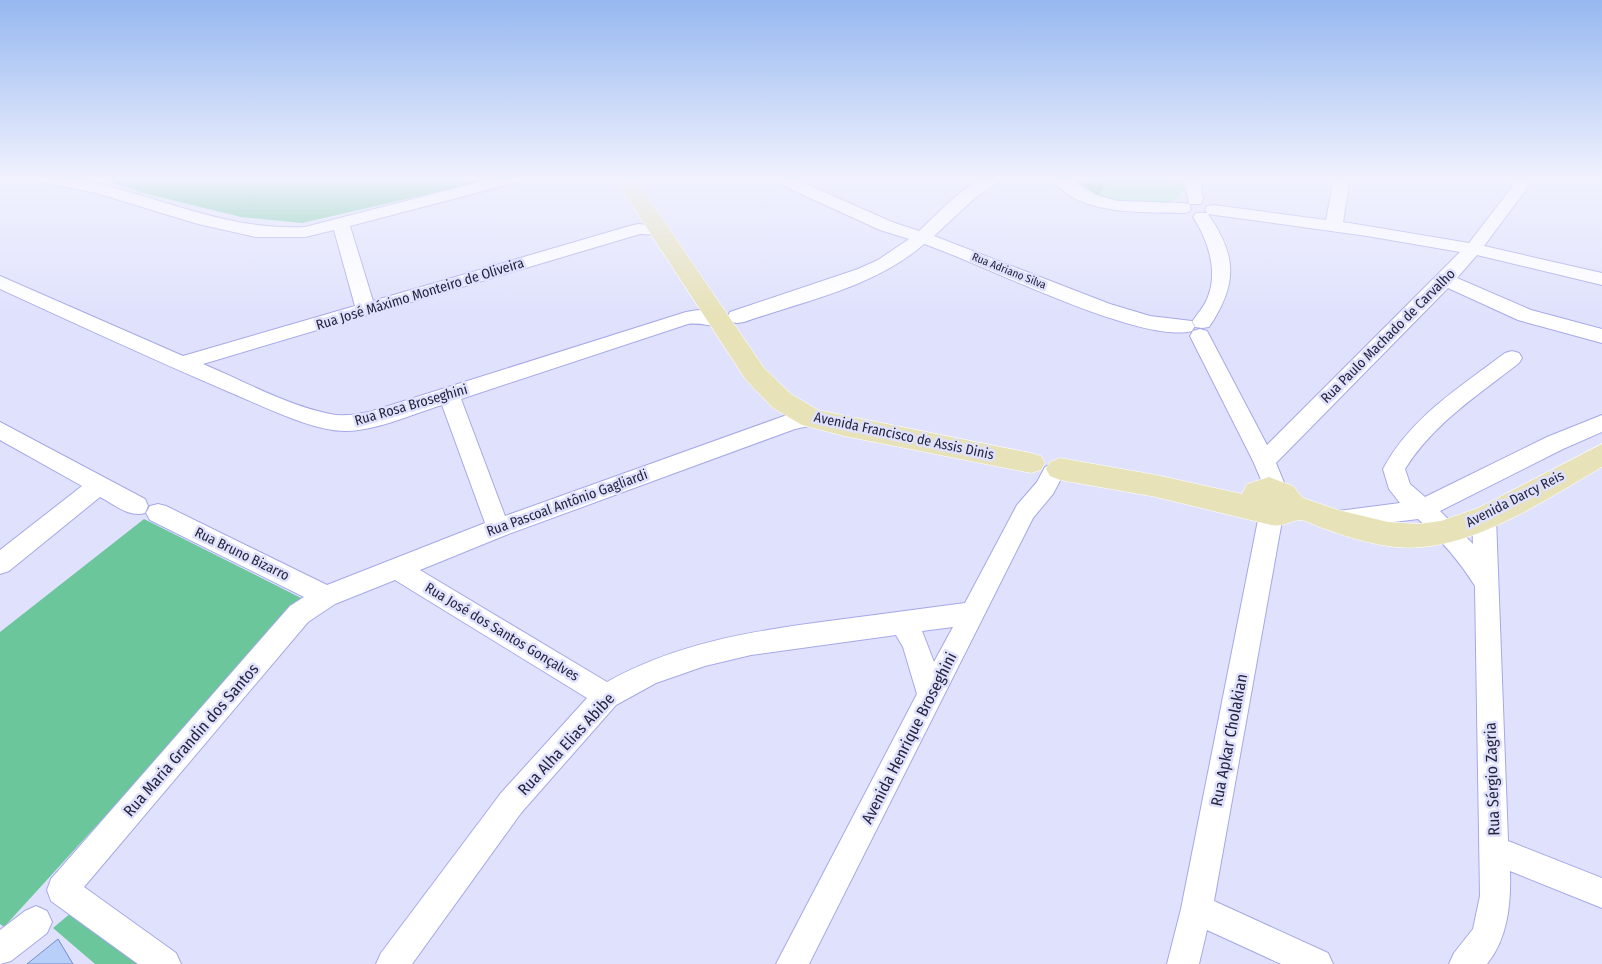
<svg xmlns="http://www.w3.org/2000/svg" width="1602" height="964" font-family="'Fira Sans Condensed',sans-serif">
<rect width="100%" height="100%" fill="#e0e2fd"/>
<path fill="#9de9c3" d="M 1086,179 L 1184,179 L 1184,190 C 1182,192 1179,197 1176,199 C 1160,209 1116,201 1098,196 Z"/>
<path fill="#6bc69c" d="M 103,179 L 494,179 L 302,223 L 241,217 L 143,193 Z
M 1075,179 L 1103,179 L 1105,187 L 1098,196 L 1079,186 Z
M 144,519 L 303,599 L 4,927 L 0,924 L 0,632 Z
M 72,912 L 143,964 L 95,964 L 53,928 Z"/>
<path fill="#b8cffa" stroke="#718fc7" d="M 58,939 L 73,964 L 27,964 Z"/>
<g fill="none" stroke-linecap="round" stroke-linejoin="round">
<defs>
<path id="minor" d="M 40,179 L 77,179 L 90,182 C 163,198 229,231 305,227 L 491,179 L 520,179 L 518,182 L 350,226 L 373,301 L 633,225 L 639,224 L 664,227 L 667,231 L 664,235 L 640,234 L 203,364 C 244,381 286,405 330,414 C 343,417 356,414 369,412 L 686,312 L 698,310 L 726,315 L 729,320 L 726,325 C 713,328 701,322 688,324 L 461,399 L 505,516 L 784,416 L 811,410 L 818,412 L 822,418 L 818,424 L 795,429 L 506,535 L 420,570 L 607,682 C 677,643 752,631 829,621 C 875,615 920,609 965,603 L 1017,505 L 1037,482 L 1045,467 L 1053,464 L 1061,467 L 1064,473 L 1053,494 L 1033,518 L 809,964 L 776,964 L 917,694 L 903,647 L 896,635 L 751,655 L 705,666 L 656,683 L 616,705 L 521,813 L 412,964 L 376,964 L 381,953 L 501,793 L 587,698 L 395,580 L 335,604 L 308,622 L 84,887 L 176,953 L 181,964 L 138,964 L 51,901 L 47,890 L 51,879 L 290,606 L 304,597 L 150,520 L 146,513 L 150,506 L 158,504 L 166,506 L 327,585 L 485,523 L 442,405 C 412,414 379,430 347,431 C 313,432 261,405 229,392 C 152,359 76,324 0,289 L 0,276 L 183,356 L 355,306 L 334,230 L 305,237 L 256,237 L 198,224 L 96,193 L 42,182 ZM 953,627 L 934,662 L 922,631 Z
M 773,179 L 795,179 L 892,222 L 919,231 C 932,219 967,182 983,179 C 989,178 997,179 1003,179 L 975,198 L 934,236 L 1110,304 L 1150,316 L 1192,321 L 1195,326 L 1192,331 C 1141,345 981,263 924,244 C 875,287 804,301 744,322 L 737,323 L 730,322 L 727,317 L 730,312 L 858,269 L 878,260 L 909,239 L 880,230 L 775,182 Z
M 1052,179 L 1071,179 L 1096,195 L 1118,201 L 1183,203 L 1189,204 L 1191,208 L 1189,212 L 1183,213 C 1144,212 1077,216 1052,179 Z
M 1184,179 L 1200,179 L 1203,200 L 1201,204 L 1189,204 Z
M 1334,179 L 1350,179 L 1343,222 L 1469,243 L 1512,187 L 1511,179 L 1527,179 L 1528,187 L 1484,246 L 1602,273 L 1602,285 L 1477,255 L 1457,278 L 1531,310 L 1602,329 L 1602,343 L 1518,320 L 1448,288 L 1276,463 L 1287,490 L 1284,496 L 1276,499 L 1268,496 L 1253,461 L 1190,336 L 1193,331 L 1200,329 L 1207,331 L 1267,445 L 1460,252 L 1367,236 L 1208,214 C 1238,257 1237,285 1209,327 L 1202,328 L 1195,327 L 1192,322 C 1197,314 1204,307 1207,299 C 1219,272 1208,240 1193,217 L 1196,213 L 1207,213 L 1205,210 L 1207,206 L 1213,205 L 1326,220 Z
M 1512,351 L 1519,353 L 1522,358 L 1519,363 C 1478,395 1433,424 1405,469 L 1410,484 L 1425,497 L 1547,437 L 1602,415 L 1602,432 L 1563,449 L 1440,511 L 1473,544 L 1472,518 L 1476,511 L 1484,509 L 1492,511 L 1496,518 L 1508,841 L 1602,878 L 1602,908 L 1510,871 C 1511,903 1508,938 1487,964 L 1449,964 L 1454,953 L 1473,929 L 1480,896 L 1475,586 C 1459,560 1440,539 1418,519 L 1338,529 L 1330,527 L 1326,520 L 1330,513 L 1338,511 L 1400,503 L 1389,489 L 1383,469 C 1410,418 1460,387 1505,353 Z
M 0,422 L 145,499 L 148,506 L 145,513 C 129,518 114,504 100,497 L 9,571 L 0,574 L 0,550 L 82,486 L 0,440 Z
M 1271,506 L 1279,508 L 1283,515 L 1214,901 L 1328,953 L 1333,964 L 1281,964 L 1207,930 L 1199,964 L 1167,964 L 1181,909 L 1259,515 L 1263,508 Z
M 36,906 L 47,911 L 52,922 L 47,933 L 11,961 L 0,964 L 0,930 L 25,911 Z"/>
<path id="major" d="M 615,179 L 635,179 L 764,368 L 791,394 L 818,410 L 1031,453 L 1041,456 L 1045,463 L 1041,470 L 1031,473 L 844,436 L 802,425 L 773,408 L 746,380 Z
M 1602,444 L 1602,467 C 1541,502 1462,558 1388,546 C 1366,543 1345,536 1325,529 C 1318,527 1306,520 1300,520 C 1289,521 1284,527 1271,525 L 1156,497 L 1060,480 L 1050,476 L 1046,469 L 1050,462 L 1060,458 L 1156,475 L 1242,494 L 1247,484 L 1269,477 L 1293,486 L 1303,498 L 1338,510 L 1388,522 L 1418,524 L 1441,521 L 1478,508 Z"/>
</defs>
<use href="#minor" stroke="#a6a8e8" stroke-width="2"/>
<use href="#major" stroke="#fff" stroke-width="1"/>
<use href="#minor" fill="#fff" fill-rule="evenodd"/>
<use href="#major" fill="#e7e2b8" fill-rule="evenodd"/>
</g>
<linearGradient id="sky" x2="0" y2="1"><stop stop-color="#96b8f0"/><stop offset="0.57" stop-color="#f1f2fe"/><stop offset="1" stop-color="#f1f2fe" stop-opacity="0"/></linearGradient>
<rect width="1602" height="314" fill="url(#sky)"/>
<g text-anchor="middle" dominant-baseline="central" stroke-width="5" stroke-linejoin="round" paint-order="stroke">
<g font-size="11" fill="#25253e" stroke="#e0e2fd">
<text transform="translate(1009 271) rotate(22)">Rua Adriano Silva</text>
</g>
<g font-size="14" fill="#25253e" stroke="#e0e2fd">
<text transform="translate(420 294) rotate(-17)">Rua José Máximo Monteiro de Oliveira</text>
<text transform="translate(1388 336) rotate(-45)">Rua Paulo Machado de Carvalho</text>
<text transform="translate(411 405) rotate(-16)">Rua Rosa Broseghini</text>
<text transform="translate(904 436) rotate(12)">Avenida Francisco de Assis Dinis</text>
<text transform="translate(1515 499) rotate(-27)">Avenida Darcy Reis</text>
<text transform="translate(567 503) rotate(-20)">Rua Pascoal Antônio Gagliardi</text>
<text transform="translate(242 554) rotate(26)">Rua Bruno Bizarro</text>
<text transform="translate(502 632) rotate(31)">Rua José dos Santos Gonçalves</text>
</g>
<g font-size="16" fill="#25253e" stroke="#e0e2fd">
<text transform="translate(909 738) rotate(-63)">Avenida Henrique Broseghini</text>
<text transform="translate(191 740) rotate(-49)">Rua Maria Grandin dos Santos</text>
<text transform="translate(1229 740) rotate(-79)">Rua Apkar Cholakian</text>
<text transform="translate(566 744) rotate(-47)">Rua Alha Elias Abibe</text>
<text transform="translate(1492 779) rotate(-92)">Rua Sérgio Zagria</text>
</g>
</g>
</svg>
